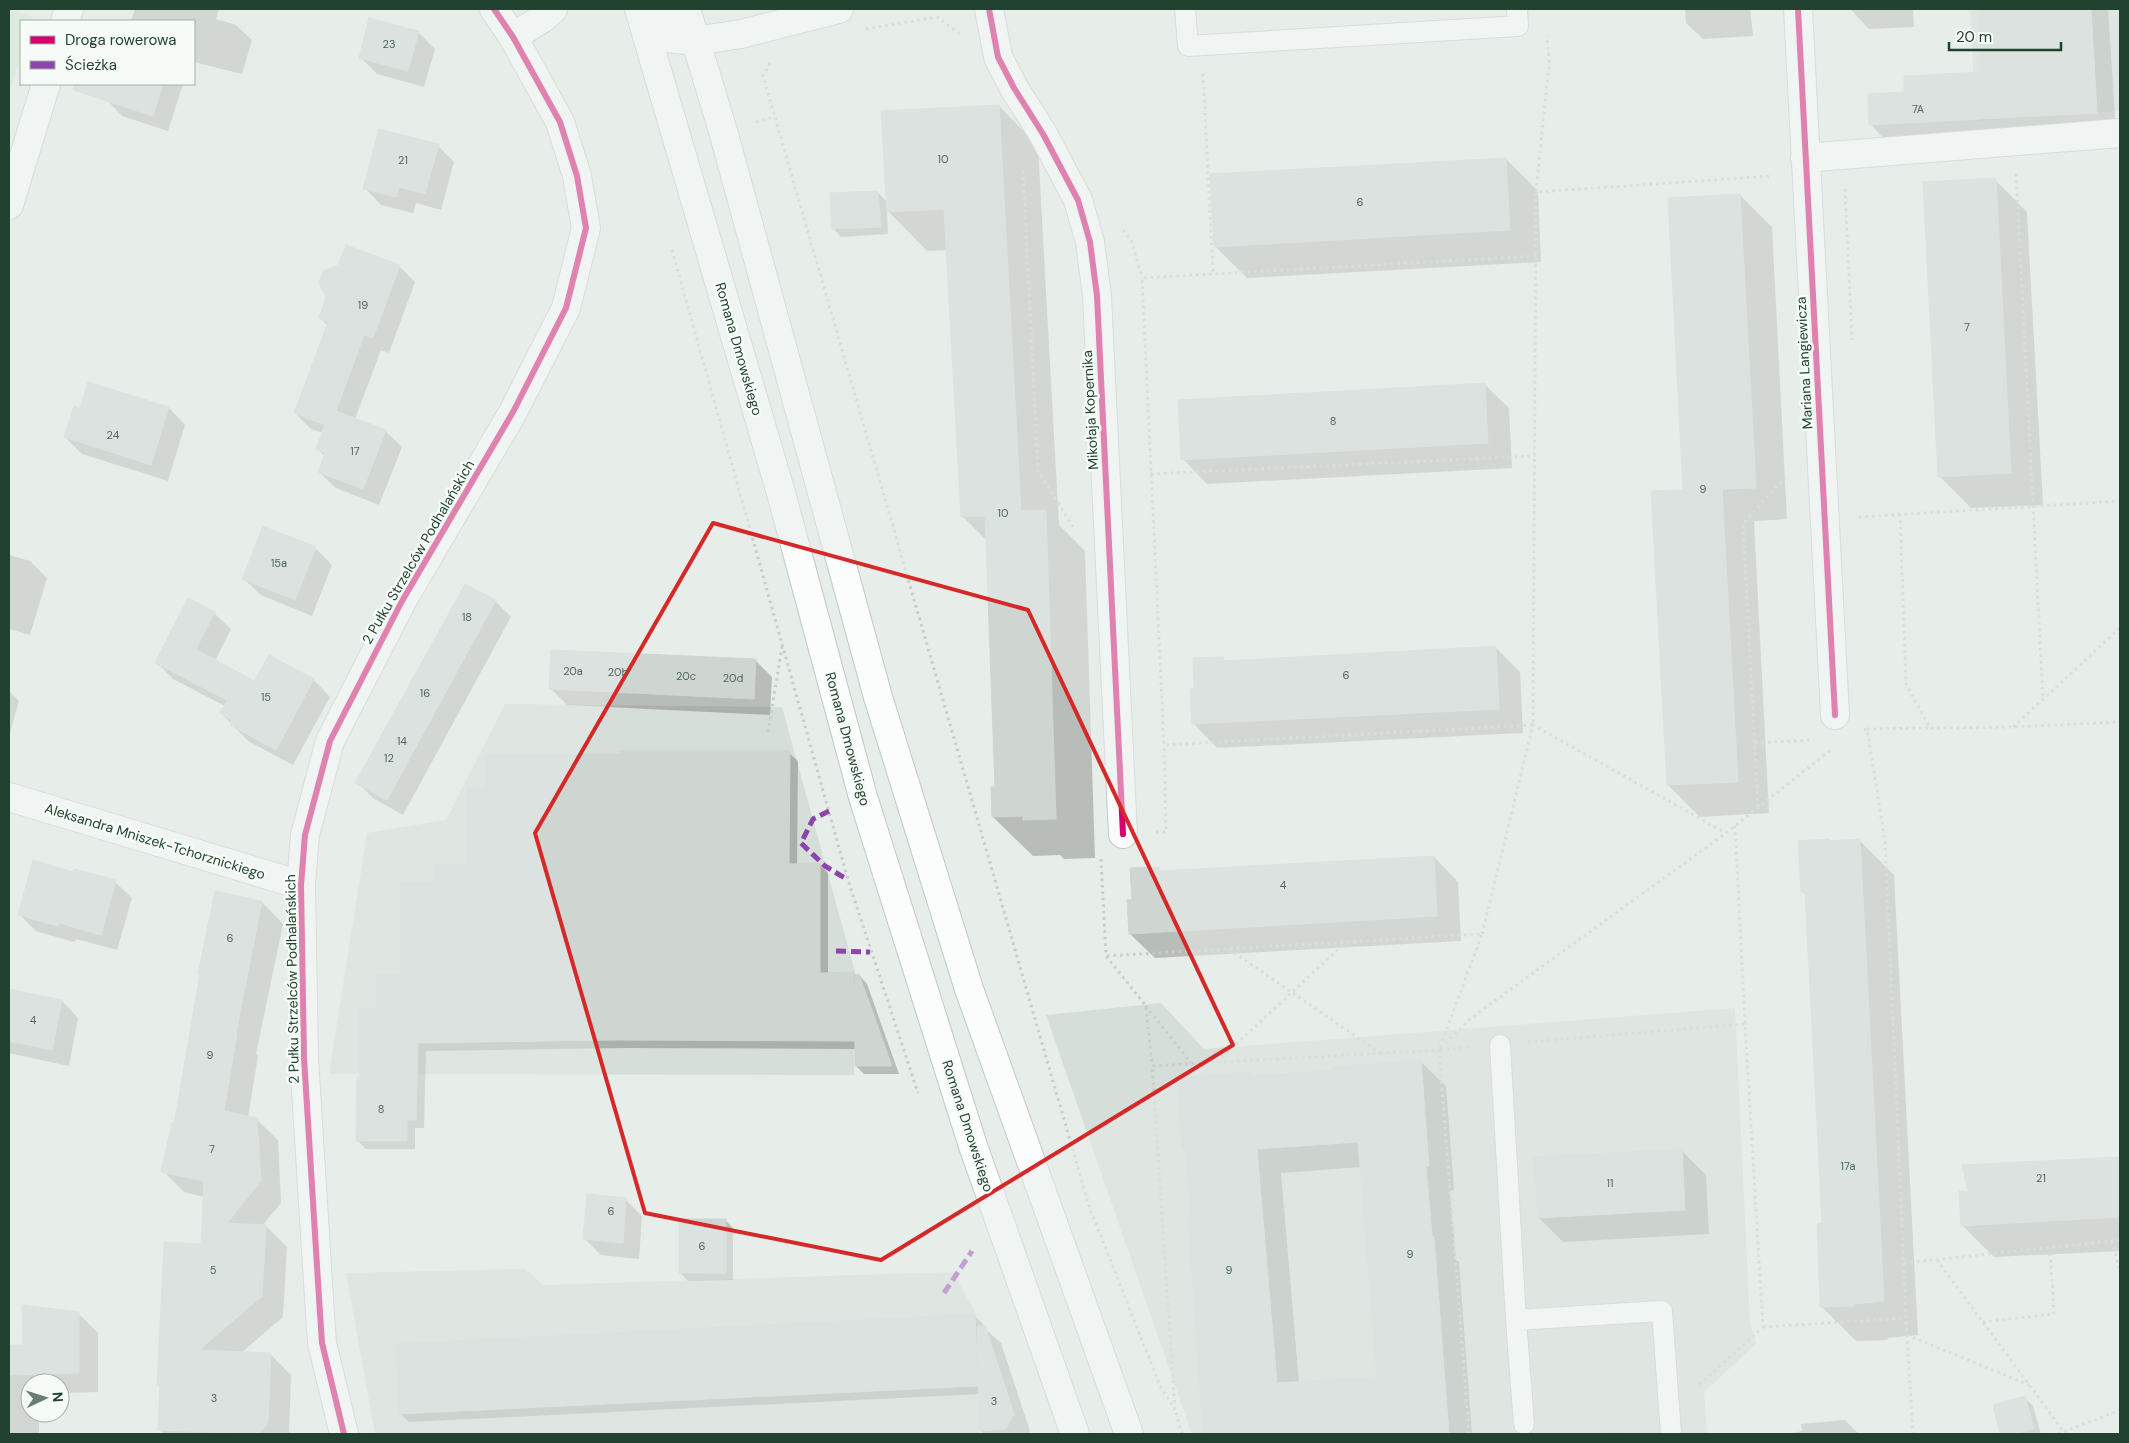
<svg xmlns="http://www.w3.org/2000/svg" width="2129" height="1443" font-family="'DM Sans',sans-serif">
<rect width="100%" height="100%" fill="#e7ede9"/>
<path fill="#d5ded8" d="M 1970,9 L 2120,9 L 2120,111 L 1976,121 Z
M 505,704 L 782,707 L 855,972 L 854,1075 L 329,1074 L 367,833 L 446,820 Z
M 1161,1003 L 1204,1049 L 1735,1008 L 1750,1322 L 1756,1344 L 1704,1392 L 1707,1434 L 1192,1434 L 1046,1015 Z
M 525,1269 L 543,1285 L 953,1272 L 976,1314 L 980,1434 L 375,1434 L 346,1273 Z"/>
<path fill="#d0e6d1" d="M 9,9 L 33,17 L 32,21 L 21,21 L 21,54 L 9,94 Z"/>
<path fill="#0003" fill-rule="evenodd" d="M 135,9 L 219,9 L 216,19 L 236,25 L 252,40 L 242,74 L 194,62 L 194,21 L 131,21 Z
M 1685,9 L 1750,9 L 1753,36 L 1703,39 L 1686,23 Z
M 1852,9 L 1913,9 L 1914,27 L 1869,29 L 1853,12 Z
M 1979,9 L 2108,9 L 2116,131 L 1889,144 L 1871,125 L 1905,93 L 1983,73 Z
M 418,32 L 435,49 L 424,87 L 377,74 L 360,57 Z
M 112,84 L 183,84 L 168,131 L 122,116 L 107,100 Z
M 999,106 L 1038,146 L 1059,525 L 1085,551 L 1095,858 L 1064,859 L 1060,855 L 1033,856 L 993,817 L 997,789 L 987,541 L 962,516 L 948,250 L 927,251 L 887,210 L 888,234 L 841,237 L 833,228 L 878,192 L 887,202 Z
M 438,146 L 454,162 L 441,210 L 416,203 L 413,213 L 381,205 L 365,188 Z
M 1506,159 L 1538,191 L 1541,262 L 1247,278 L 1215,246 Z
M 1995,180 L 2027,212 L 2043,505 L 1971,508 L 1939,476 Z
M 1740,195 L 1772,227 L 1787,519 L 1754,521 L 1769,813 L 1700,817 L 1668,785 Z
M 399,266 L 415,282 L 389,353 L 381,350 L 355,419 L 385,431 L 402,447 L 379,505 L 336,488 L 319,472 L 325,457 L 317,448 L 323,433 L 311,429 L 295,413 L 328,326 L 320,318 Z
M 89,383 L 169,408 L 185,425 L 168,481 L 82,454 L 65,437 L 81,410 Z
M 1484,384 L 1509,408 L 1512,468 L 1207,484 L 1183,459 Z
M 315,548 L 332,565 L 312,616 L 261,595 L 244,579 Z
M 9,555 L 30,561 L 47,578 L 30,635 L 9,629 Z
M 495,601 L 511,617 L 403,815 L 373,798 L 357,782 Z
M 214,613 L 231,629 L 215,661 L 254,683 L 269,656 L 314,680 L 330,697 L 293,765 L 248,741 L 221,713 L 225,706 L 173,679 L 157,663 Z
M 1496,648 L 1520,672 L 1523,733 L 1217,748 L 1193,723 L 1196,690 L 1222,658 L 1226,662 Z
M 755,660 L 772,677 L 770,715 L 567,705 L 550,688 Z
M 9,691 L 19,701 L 9,736 Z
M 789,753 L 798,761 L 797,865 L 820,865 L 828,873 L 828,974 L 854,974 L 859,975 L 867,984 L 899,1074 L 864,1074 L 856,1066 L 856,1049 L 625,1048 L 426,1051 L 424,1128 L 415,1128 L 415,1149 L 366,1149 L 357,1140 L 362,1078 L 378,1010 L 401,975 L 435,884 L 468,866 L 486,789 L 622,755 Z
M 1860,841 L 1894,875 L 1918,1335 L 1887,1338 L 1888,1340 L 1856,1341 L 1822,1307 L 1823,1224 L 1806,895 L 1802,891 Z
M 1434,857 L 1458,882 L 1461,941 L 1155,958 L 1130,934 L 1134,900 L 1158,868 L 1162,872 Z
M 74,873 L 115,882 L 132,898 L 117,950 L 76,939 L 74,942 L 36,931 L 19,914 Z
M 216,893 L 262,902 L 283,924 L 256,1054 L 258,1056 L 248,1117 L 256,1119 L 278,1140 L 281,1203 L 262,1226 L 266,1226 L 287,1247 L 283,1317 L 241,1353 L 270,1354 L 291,1375 L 289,1434 L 164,1434 L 159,1429 L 161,1388 L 158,1385 L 166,1244 L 202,1245 L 204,1197 L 184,1192 L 163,1171 L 175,1125 Z
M 9,990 L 62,1001 L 78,1018 L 69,1066 L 9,1053 Z
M 1421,1062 L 1446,1086 L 1454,1190 L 1450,1191 L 1456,1260 L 1459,1262 L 1472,1434 L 1204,1434 L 1189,1219 L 1192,1219 L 1188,1153 L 1184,1149 L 1249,1074 L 1252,1077 L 1335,1071 ZM 1361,1167 L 1378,1378 L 1299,1383 L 1281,1173 Z
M 1681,1150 L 1706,1175 L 1709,1234 L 1563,1242 L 1539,1218 Z
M 2120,1158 L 2120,1251 L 1994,1257 L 1962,1225 L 1970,1193 L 1964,1166 Z
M 626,1200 L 642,1216 L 639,1259 L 601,1255 L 584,1238 Z
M 725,1220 L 733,1228 L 733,1280 L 688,1281 L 680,1273 Z
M 79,1314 L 98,1333 L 98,1392 L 60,1393 L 60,1383 L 30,1383 L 30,1413 L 39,1413 L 39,1434 L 9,1434 L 9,1346 L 24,1346 Z
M 975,1316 L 983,1324 L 983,1327 L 1001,1343 L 1030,1431 L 1028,1434 L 985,1434 L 981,1431 L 980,1394 L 409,1422 L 400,1414 L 397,1345 Z
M 2025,1398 L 2033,1406 L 2041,1434 L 2001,1434 L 1994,1406 Z
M 1845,1420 L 1859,1434 L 1787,1434 L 1802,1431 L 1801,1424 Z"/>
<path fill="#cfd6d2" stroke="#cfd6d1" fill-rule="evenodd" d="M 1977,9 L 2091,9 L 2097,113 L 1869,125 L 1868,94 L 1904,92 L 1904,76 L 1981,72 Z
M 369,18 L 419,31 L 408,71 L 359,58 Z
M 74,84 L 163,84 L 153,116 L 73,90 Z
M 999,105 L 1021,511 L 1046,510 L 1056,819 L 1023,820 L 1023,816 L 992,817 L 991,787 L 995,787 L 985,516 L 961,517 L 944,209 L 887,212 L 881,111 Z
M 379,129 L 439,144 L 425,194 L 399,187 L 396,197 L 363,189 Z
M 1506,158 L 1510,230 L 1214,247 L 1210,174 Z
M 1996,178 L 2011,473 L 1938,477 L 1923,182 Z
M 878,191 L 881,227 L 832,229 L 830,193 Z
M 1740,194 L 1756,488 L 1722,489 L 1738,782 L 1667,785 L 1651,491 L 1683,490 L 1668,198 Z
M 346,245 L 400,265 L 373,338 L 364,335 L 336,411 L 386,430 L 363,489 L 318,472 L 325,453 L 316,449 L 325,425 L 294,413 L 328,322 L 319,318 L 326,297 L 319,283 L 323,271 L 338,265 Z
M 88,382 L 169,407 L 151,465 L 64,437 L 74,406 L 80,408 Z
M 1485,383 L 1488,443 L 1181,460 L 1178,400 Z
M 263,526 L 316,547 L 295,600 L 242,579 Z
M 465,584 L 496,600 L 387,800 L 355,783 Z
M 188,598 L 215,612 L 196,649 L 254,681 L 269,655 L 314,679 L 276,750 L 230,725 L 232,720 L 220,713 L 227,700 L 155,663 Z
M 1496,646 L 1499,709 L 1192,724 L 1190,689 L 1194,689 L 1193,658 L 1223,657 L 1223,661 Z
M 551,650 L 756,659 L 754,699 L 549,689 Z
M 621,751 L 790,751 L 789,864 L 820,863 L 820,973 L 854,972 L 854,1010 L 855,975 L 859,974 L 892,1066 L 855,1066 L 855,1041 L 616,1040 L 418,1043 L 416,1120 L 407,1120 L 407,1141 L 356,1141 L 357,1077 L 360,1077 L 359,1009 L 377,1009 L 376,975 L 400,974 L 400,883 L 434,883 L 434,865 L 467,864 L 467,788 L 485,788 L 485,754 L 621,754 Z
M 1829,839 L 1830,841 L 1860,839 L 1884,1301 L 1854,1304 L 1854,1306 L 1820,1307 L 1817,1224 L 1822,1223 L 1805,892 L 1801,892 L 1798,841 Z
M 1434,856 L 1437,916 L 1129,934 L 1127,900 L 1132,899 L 1130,868 L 1159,867 L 1159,871 Z
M 33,860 L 73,872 L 74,869 L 116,880 L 101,935 L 59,923 L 58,926 L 18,915 Z
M 215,891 L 262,901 L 236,1033 L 237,1034 L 224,1111 L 257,1118 L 261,1181 L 227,1223 L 266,1225 L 262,1296 L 199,1350 L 271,1353 L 268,1422 L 260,1434 L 158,1430 L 160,1383 L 157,1386 L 164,1242 L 201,1244 L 204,1181 L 161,1172 L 172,1123 L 174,1124 L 200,974 L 198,974 Z
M 9,989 L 62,1000 L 52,1050 L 9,1041 Z
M 1421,1060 L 1429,1166 L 1426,1166 L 1432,1236 L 1434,1237 L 1449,1434 L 1203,1434 L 1188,1218 L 1191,1218 L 1186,1150 L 1182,1149 L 1177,1078 L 1249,1072 L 1250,1076 L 1333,1070 L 1333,1067 ZM 1358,1142 L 1377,1377 L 1277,1383 L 1257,1149 Z
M 1682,1149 L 1685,1210 L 1538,1218 L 1534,1157 Z
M 2120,1157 L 2120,1217 L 1961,1226 L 1959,1191 L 1968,1192 L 1962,1165 Z
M 587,1194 L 626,1198 L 623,1243 L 583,1239 Z
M 679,1219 L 726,1219 L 726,1273 L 679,1273 Z
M 22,1305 L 79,1312 L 79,1373 L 9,1375 L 9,1345 L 23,1345 Z
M 975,1314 L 978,1386 L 399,1414 L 396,1344 Z
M 985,1325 L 1014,1414 L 1006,1429 L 980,1431 L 977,1327 Z
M 2025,1396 L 2034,1428 L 2016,1434 L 2000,1434 L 1993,1405 Z"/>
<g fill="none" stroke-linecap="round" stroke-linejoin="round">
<defs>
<path id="service" d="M 1185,9 L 1188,46 L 1518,26 L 1517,9
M 1500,1045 L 1516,1320
M 1524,1424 L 1516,1320 L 1662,1311 L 1671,1434"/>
<path id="minor" d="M 989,9 L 998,57 L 1014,88 L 1043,134 L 1078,200 L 1090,242 L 1097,296 L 1123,834
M 1798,9 L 1835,715
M 65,21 L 69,9
M 513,37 L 543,18 L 553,9
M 1805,158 L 2120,133
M 9,205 L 46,84
M 9,797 L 301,885
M 344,1434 L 322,1343 L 319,1298 L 304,1058 L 301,885 L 305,835 L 330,741 L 402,601 L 513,412 L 566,308 L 586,228 L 577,176 L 560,122 L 513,37 L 494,9"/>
<path id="tertiary" d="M 647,36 L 695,41 L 741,34 L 839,9
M 647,36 L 673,9"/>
<path id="secondary" d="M 639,9 L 781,493 L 863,797 L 973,1146 L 1075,1434
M 686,9 L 723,131 L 878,697 L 969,989 L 1129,1434"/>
</defs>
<use href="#service" stroke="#c4cac6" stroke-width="22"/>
<use href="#minor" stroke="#c4cac6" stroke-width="30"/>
<use href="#tertiary" stroke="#c4cac6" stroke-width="30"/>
<use href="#secondary" stroke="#c0c9c4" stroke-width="30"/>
<path stroke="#c6cec9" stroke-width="3" stroke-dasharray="2.5 4" stroke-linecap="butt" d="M 866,29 L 937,17 L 960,34
M 770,63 L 763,76 L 1089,1206 L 1160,1386 L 1175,1410
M 1203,74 L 1213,274
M 756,122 L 775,117
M 1023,171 L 1038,471 L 1073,527
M 2016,174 L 2043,699
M 1845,189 L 1852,340
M 1536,192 L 1549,63 L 1547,36
M 1123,230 L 1132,242 L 1142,278
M 672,250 L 848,880 L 918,1093
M 1536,256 L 1142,278 L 1164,745 L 1533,725 L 1536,192 L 1773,176
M 1151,474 L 1535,456
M 1900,514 L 1906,684 L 1930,728 L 2013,727 L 2120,722
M 1859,517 L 2120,501
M 2013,727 L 2120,628
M 1867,729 L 1930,728
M 1864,730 L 1867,729 L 1885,841 L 1906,1318 L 1913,1434
M 768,732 L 782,647
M 1755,743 L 1812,740
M 1758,807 L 1743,524 L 1788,474
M 1735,826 L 1745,1024
M 1156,832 L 1166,832 L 1164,745
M 1101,859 L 1106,956 L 1146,1006 L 1152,1066
M 1482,934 L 1533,725 L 1726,833
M 1229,949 L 1380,1053
M 1107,956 L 1482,934 L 1439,1050 L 1469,1047
M 1146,1006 L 1191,1063
M 1528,1042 L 1745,1024 L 1763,1327 L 1698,1386
M 1441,1048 L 1471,1018 L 1726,833 L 1833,748
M 1217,1062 L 1346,942
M 2112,1241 L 2120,1272
M 1937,1260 L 2064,1432
M 1904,1263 L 2120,1240
M 1983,1322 L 2054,1314 L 2050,1248
M 1763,1327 L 1906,1318
M 1907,1335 L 2029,1385
M 1182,1434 L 1175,1410 L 1152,1066 L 1439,1050 L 1469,1434
M 1613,1434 L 1624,1434
M 2058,1434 L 2120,1410"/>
<use href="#service" stroke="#fbfcfc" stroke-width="20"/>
<use href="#minor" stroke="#fbfcfc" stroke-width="28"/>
<use href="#tertiary" stroke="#fbfcfc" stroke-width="28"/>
<use href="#secondary" stroke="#fbfcfc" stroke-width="28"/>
<path stroke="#8e44ad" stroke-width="5" stroke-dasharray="10 5" stroke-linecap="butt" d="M 829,811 L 813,819 L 801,843 L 825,866 L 848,880
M 836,951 L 870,952
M 944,1293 L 972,1251"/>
<defs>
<path id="cycleway" d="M 989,9 L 998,57 L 1014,88 L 1043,134 L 1078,200 L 1090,242 L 1097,296 L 1123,834
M 1798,9 L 1835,715
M 344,1434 L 322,1343 L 319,1298 L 304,1058 L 301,885 L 305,835 L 330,741 L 402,601 L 513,412 L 566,308 L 586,228 L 577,176 L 560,122 L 513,37 L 494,9"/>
</defs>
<use href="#cycleway" stroke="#f6fbf7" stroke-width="9"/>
<use href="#cycleway" stroke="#d6006c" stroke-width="6"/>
</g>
<path d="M0 0H2129V1443H0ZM 713,523 L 1028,610 L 1233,1045 L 881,1260 L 645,1213 L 535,833 Z" fill="#e7ede9" fill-opacity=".55" fill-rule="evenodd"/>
<path fill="none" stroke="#d62828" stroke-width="4" stroke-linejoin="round" d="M 713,523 L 1028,610 L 1233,1045 L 881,1260 L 645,1213 L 535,833 Z"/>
<g text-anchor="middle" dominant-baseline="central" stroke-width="5" stroke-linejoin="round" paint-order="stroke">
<g font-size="11" fill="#4e685a">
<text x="389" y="44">23</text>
<text x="1918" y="109">7A</text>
<text x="943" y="159">10</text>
<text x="403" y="160">21</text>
<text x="1360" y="202">6</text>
<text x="363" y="305">19</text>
<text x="1967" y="327">7</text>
<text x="1333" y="421">8</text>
<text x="113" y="435">24</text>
<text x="355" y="451">17</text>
<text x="1703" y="489">9</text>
<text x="1003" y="513">10</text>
<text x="279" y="563">15a</text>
<text x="467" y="617">18</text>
<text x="573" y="671">20a</text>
<text x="618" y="672">20b</text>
<text x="1346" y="675">6</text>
<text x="686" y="676">20c</text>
<text x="733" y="678">20d</text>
<text x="425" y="693">16</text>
<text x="266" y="697">15</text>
<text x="402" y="741">14</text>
<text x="389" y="758">12</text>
<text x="1283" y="885">4</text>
<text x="230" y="938">6</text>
<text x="33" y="1020">4</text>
<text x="210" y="1055">9</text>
<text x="381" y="1109">8</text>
<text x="212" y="1149">7</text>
<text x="1848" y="1166">17a</text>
<text x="2041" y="1178">21</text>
<text x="1610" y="1183">11</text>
<text x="611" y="1211">6</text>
<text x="702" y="1246">6</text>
<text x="1410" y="1254">9</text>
<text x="213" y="1270">5</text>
<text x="1229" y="1270">9</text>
<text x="214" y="1398">3</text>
<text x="994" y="1401">3</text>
</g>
<g font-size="14" fill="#224231" stroke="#f6fbf7">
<text transform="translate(739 349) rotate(74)">Romana Dmowskiego</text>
<text transform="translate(1804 363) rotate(-93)">Mariana Langiewicza</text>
<text transform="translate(1090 410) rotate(-93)">Mikołaja Kopernika</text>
<text transform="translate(418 552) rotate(-60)">2 Pułku Strzelców Podhalańskich</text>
<text transform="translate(848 739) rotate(75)">Romana Dmowskiego</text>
<text transform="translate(155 841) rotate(17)">Aleksandra Mniszek-Tchorznickiego</text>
<text transform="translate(292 979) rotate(-91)">2 Pułku Strzelców Podhalańskich</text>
<text transform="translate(968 1126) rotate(72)">Romana Dmowskiego</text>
</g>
</g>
<rect width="2129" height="1443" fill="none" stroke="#224231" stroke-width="20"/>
<rect x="20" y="20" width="175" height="65" fill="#f6fbf7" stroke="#a1b1a8"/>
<rect x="30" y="36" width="25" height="8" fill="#d6006c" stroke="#a1b1a8"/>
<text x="65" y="45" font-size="15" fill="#224231">Droga rowerowa</text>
<rect x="30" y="61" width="25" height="8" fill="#8e44ad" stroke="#a1b1a8"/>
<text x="65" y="70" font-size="15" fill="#224231">Ścieżka</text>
<g transform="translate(45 1398) rotate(86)"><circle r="24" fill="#f6fbf7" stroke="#a1b1a8"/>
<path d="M0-4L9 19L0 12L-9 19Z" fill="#677e71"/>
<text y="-8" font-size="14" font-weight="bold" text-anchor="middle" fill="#224231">N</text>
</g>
<path d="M1949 42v8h112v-8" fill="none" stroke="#224231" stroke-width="2.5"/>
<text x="1956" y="42" font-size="15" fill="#224231" stroke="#f6fbf7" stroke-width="4" paint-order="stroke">20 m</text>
</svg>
